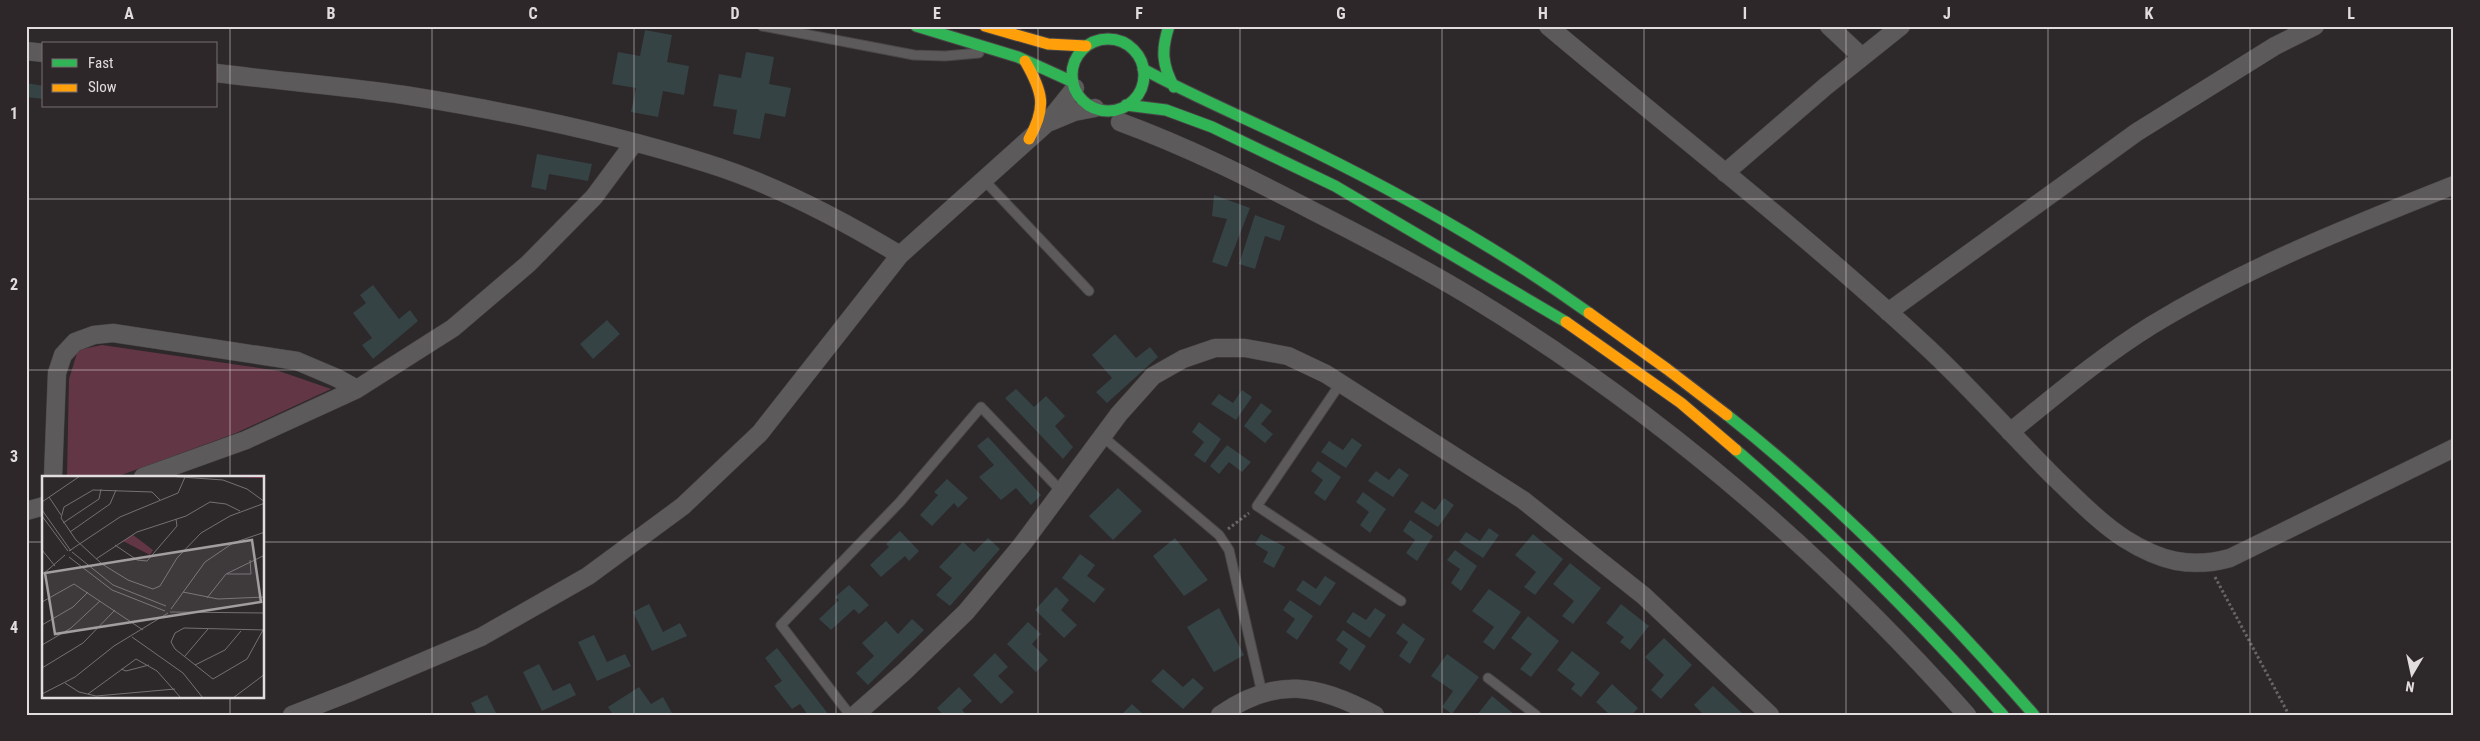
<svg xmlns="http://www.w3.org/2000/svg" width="2480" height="741" font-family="'Roboto Condensed',sans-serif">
<rect width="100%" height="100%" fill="#2d282a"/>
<path fill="#633646" d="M 102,345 L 279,371 L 331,389 L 236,433 L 116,477 L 67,477 L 69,379 L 78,350 Z"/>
<path fill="#354345" d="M 645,30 L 672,35 L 667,62 L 689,66 L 684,95 L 663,91 L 658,117 L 631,112 L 636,88 L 612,84 L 618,52 L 640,56 Z
M 746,52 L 774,57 L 769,84 L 791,88 L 785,117 L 765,113 L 760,139 L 733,134 L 737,110 L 713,106 L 719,74 L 741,78 Z
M 26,83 L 44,86 L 44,99 L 26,97 Z
M 537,154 L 592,164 L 588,181 L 549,174 L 546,190 L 531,187 Z
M 1214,195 L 1250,208 L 1227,267 L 1212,262 L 1227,219 L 1212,216 Z
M 1255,215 L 1285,226 L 1280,241 L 1265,236 L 1255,269 L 1239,264 Z
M 373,285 L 399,319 L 410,310 L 418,321 L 373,359 L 362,345 L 372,338 L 353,313 L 366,303 L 360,295 Z
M 607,320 L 620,334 L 593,359 L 580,344 Z
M 1115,334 L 1136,358 L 1150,347 L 1158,357 L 1107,403 L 1096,392 L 1112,378 L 1092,355 Z
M 1016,389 L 1034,407 L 1046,396 L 1065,416 L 1055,426 L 1073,447 L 1063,459 L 1005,398 Z
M 1242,390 L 1252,397 L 1236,420 L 1211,404 L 1219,394 L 1233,403 Z
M 1261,403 L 1272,411 L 1261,424 L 1273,434 L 1265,443 L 1244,426 Z
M 1199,422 L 1221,439 L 1205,463 L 1194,455 L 1204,442 L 1192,432 Z
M 988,437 L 1041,495 L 1031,505 L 1016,488 L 1001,500 L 979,477 L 994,465 L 977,446 Z
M 1352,438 L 1362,445 L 1346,468 L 1321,452 L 1329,441 L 1343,450 Z
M 1227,445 L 1251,462 L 1242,472 L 1229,462 L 1219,474 L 1210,466 Z
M 1318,461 L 1341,477 L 1325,501 L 1314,493 L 1323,480 L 1311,471 Z
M 1399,468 L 1409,475 L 1393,497 L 1368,481 L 1376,471 L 1389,480 Z
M 947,479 L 968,498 L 958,508 L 954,503 L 932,526 L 920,515 L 938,495 L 934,492 Z
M 1118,488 L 1142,511 L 1113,540 L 1089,516 Z
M 1363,492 L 1386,509 L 1370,533 L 1360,525 L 1369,512 L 1356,502 Z
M 1444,498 L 1454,505 L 1438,527 L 1414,512 L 1422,501 L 1435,510 Z
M 1410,520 L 1433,536 L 1417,561 L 1406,553 L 1415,540 L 1403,531 Z
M 1489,528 L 1499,535 L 1483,558 L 1459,542 L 1466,532 L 1480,541 Z
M 900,531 L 919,551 L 909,561 L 905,556 L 881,577 L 870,565 L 889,547 L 886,544 Z
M 1261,534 L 1285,547 L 1274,568 L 1263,562 L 1268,552 L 1255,544 Z
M 1533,534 L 1563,559 L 1535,595 L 1524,587 L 1536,572 L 1515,555 Z
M 988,538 L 1000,549 L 950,606 L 936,595 L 952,578 L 939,567 L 963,542 L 974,552 Z
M 1175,538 L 1208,580 L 1184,596 L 1153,556 Z
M 1455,550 L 1477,566 L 1461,591 L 1451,583 L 1460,569 L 1447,560 Z
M 1080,554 L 1095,565 L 1087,576 L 1105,589 L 1094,603 L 1062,578 Z
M 1570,563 L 1601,588 L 1573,624 L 1562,616 L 1574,601 L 1553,584 Z
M 1325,576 L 1336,583 L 1320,606 L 1296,590 L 1303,580 L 1316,589 Z
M 849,585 L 869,605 L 859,614 L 854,609 L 831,630 L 819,619 L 839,600 L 835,597 Z
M 1056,587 L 1069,600 L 1061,610 L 1077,625 L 1064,638 L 1035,610 Z
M 1489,589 L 1521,612 L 1494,650 L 1483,642 L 1494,627 L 1472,611 Z
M 1290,600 L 1313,616 L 1297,640 L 1286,632 L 1295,619 L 1283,610 Z
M 649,604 L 663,632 L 680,623 L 687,636 L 652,651 L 633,612 Z
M 1621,604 L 1649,626 L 1630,650 L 1620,642 L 1624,637 L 1606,623 Z
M 1219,608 L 1244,655 L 1214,672 L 1187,627 Z
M 1375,608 L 1386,615 L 1370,638 L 1346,622 L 1353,612 L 1366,620 Z
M 1528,616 L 1559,641 L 1531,677 L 1520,669 L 1532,654 L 1511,638 Z
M 912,619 L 924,630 L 868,685 L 856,673 L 874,656 L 862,643 L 886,621 L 898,634 Z
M 1028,622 L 1041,634 L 1032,644 L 1048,660 L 1036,672 L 1007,644 Z
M 1403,623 L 1425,639 L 1410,664 L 1399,656 L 1408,642 L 1396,633 Z
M 1343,630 L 1366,646 L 1350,671 L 1339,663 L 1348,649 L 1336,640 Z
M 594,635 L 607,662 L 625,654 L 631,666 L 597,681 L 578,642 Z
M 1664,638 L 1692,665 L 1661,699 L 1651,690 L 1664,675 L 1645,657 Z
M 777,648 L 829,715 L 808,715 L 800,704 L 792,709 L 774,686 L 782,681 L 765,658 Z
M 1572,651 L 1600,673 L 1581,697 L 1571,689 L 1575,684 L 1557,670 Z
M 995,653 L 1008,667 L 998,676 L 1014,692 L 1001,704 L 973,675 Z
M 1447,654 L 1479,677 L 1452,714 L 1442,707 L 1453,691 L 1431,676 Z
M 539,664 L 553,691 L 570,683 L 576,695 L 542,711 L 523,672 Z
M 1163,669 L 1183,687 L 1193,678 L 1204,688 L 1183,709 L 1151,681 Z
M 1612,684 L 1638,708 L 1632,715 L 1610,715 L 1596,702 Z
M 1713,686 L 1742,713 L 1740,715 L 1704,715 L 1694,705 Z
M 639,687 L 651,704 L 663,697 L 673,715 L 613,715 L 608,707 Z
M 959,687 L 972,701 L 962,710 L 967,715 L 943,715 L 937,708 Z
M 487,695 L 497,715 L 477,715 L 471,703 Z
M 1492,696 L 1515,715 L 1477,715 Z
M 1132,704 L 1144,715 L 1121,715 Z"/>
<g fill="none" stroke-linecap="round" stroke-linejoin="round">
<defs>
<path id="lane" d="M 762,26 L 914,55 L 945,56 L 979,53
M 984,180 L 1089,291
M 1340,384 L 1257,506 L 1401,601
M 1102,436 L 1219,535 L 1229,550 L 1262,693
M 1488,678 L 1536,715
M 850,715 L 781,625 L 900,502 L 981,407 L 1061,491"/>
<path id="street" d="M 1548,26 C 1675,133 1807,235 1928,348 C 1972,389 2012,435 2055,478 C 2077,499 2100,523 2125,539 C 2160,561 2190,569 2230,558 L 2454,448
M 1829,26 L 1862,57
M 26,51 L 44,53
M 216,73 C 279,81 342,86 404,95 C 505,111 608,132 706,163 C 774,184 839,218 900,255
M 1050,122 L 1074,112 L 1095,108
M 1120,122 C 1188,147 1252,179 1315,212 C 1370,240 1424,268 1476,300 C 1659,412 1825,555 1967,715
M 1725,173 L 1826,86 L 1901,26
M 1888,312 L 2137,132 L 2275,46 L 2315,26
M 2010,432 C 2056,395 2102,356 2152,325 C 2247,267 2351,226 2454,185
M 53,477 L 57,373 L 63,355 L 75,342 L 94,335 L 113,333 L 297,361 L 337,378 L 357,389
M 143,477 L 246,440 L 357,389 L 453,328 L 528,264 L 594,197 L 634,143
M 26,511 L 44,506
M 292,715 L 351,692 L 481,637 L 588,576 L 683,506 L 760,433 L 900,255 L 1047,123 L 1075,88
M 855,715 L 905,671 L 966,612 L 1021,546 L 1119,414 L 1153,376 L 1183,359 L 1215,348 L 1245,348 L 1288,356 L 1326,374 L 1523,500 L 1644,596 L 1770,715
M 1220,715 C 1276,676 1318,684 1375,715"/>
<path id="fast" d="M 916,26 L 1018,57 L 1073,82
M 1169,26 C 1161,50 1162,65 1174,87
M1072 75a36 36 0 1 1 72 0a36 36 0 1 1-72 0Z
M 1143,69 C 1198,99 1255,122 1311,150 C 1407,197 1502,251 1589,313
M 1126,105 L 1166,110 L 1212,127 L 1335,186 L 1566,322
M 1727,415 C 1840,504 1940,607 2034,715
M 1736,450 C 1831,532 1920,621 2003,715"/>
<path id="slow" d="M 985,26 L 1048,44 L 1086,46
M 1025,61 C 1043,92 1047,107 1029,139
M 1589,313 L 1667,369 L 1727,415
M 1566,322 L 1681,403 L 1736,450"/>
</defs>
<use href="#lane" stroke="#4a4647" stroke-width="11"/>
<use href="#street" stroke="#4a4647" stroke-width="19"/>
<use href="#fast" stroke="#4a4647" stroke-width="13"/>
<use href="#slow" stroke="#4a4647" stroke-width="13"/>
<path stroke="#686466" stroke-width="3" stroke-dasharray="2.5 2.5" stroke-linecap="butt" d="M 1228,529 L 1249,513
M 2215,577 L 2289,715"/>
<use href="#lane" stroke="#5d5a5b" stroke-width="9"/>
<use href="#street" stroke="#5d5a5b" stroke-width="18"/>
<use href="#fast" stroke="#30b455" stroke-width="11"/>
<use href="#slow" stroke="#ff9f0a" stroke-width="11"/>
</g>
<path fill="none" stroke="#e1dcde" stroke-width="1" stroke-opacity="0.55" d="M 230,26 L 230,477M 432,26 L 432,715M 634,26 L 634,715M 836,26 L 836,715M 1038,26 L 1038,715M 1240,26 L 1240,715M 1442,26 L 1442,715M 1644,26 L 1644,715M 1846,26 L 1846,715M 2048,26 L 2048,715M 2250,26 L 2250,715M 26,199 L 2454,199M 26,370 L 2454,370M 26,542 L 44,542M 264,542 L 2454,542M 230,697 L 230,715"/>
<g transform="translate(42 476)">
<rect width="222" height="222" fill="#2d282a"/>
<path d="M 91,59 L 111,74 L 108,79 L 81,65 Z" fill="#633646"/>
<path fill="none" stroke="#6a193d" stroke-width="2.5" d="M 200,0 L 223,1"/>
<path fill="none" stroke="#757072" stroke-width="1" d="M 125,0 L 181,4 L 205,13 L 223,26M 7,21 L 19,39M 118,24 L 110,16 L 51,14 L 22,31 L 19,42 L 34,64 L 60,88 L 86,104 L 111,113 L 118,110 L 135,82 L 159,57 L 188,40 L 223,27M 0,26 L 38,0M 0,34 L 29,75M 0,40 L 26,75M 21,47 L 57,23 L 59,13M 28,56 L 68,28 L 74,14M 73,69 L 95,84 L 105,85 L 135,50 L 134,43M 0,74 L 13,90M 27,75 L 78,41 L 136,17 L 143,1M 30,76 L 71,109 L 124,130M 27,81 L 70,114 L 123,135M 54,83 L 95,56 L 144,40 L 168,26 L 184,28 L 198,35M 185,98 L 209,98 L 208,84M 0,99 L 23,79M 141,116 L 176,123 L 223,121M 165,122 L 184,98 L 223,79M 0,126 L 32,108 L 101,154M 129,133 L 163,86 L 191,67 L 223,56M 128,136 L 223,137M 0,149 L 31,131 L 46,116M 221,154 L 205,183 L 171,203 L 133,173 L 129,166 L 133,157 L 142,152 L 223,154M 90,161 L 141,197 L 161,222M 0,169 L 29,152 L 58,125M 143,180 L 166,153M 153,189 L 183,174 L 199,155M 0,192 L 41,167 L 73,134M 79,193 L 84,195 L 107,189M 23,207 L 37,216 L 54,220 L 133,213M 0,218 L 33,201 L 72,170 L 126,137M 46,218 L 94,183 L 115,195 L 139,222M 191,222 L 223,198"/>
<path fill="#a29d9f" fill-opacity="0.15" stroke="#a29d9f" stroke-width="2.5" d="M 210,64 L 219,126 L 13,158 L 3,97 Z"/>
<rect width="222" height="222" fill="none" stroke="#e1dcde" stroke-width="2.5"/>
</g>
<rect width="2480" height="741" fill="none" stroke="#2e2729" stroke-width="55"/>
<rect x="42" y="42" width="175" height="65" fill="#2e2729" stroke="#766f71"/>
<rect x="52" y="59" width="25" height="8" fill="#30b455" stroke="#766f71"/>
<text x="88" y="68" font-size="15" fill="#e1dcde">Fast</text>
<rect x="52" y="84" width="25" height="8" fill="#ff9f0a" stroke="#766f71"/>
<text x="88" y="92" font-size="15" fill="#e1dcde">Slow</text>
<g transform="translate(2412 674) rotate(189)" stroke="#2e2729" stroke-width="4" paint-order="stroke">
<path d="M0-4L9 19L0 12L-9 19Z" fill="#e1dcde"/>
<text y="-8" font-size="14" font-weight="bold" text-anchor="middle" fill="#e1dcde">N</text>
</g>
<rect x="28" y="28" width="2424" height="686" fill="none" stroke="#e1dcde" stroke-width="2"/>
<g font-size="16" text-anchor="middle" font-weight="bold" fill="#e1dcde">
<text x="129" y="19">A</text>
<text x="331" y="19">B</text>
<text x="533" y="19">C</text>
<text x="735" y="19">D</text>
<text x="937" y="19">E</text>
<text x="1139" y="19">F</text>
<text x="1341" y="19">G</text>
<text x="1543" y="19">H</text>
<text x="1745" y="19">I</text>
<text x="1947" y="19">J</text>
<text x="2149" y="19">K</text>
<text x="2351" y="19">L</text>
<text x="14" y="119">1</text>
<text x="14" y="290">2</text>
<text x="14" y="462">3</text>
<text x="14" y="633">4</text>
</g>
</svg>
